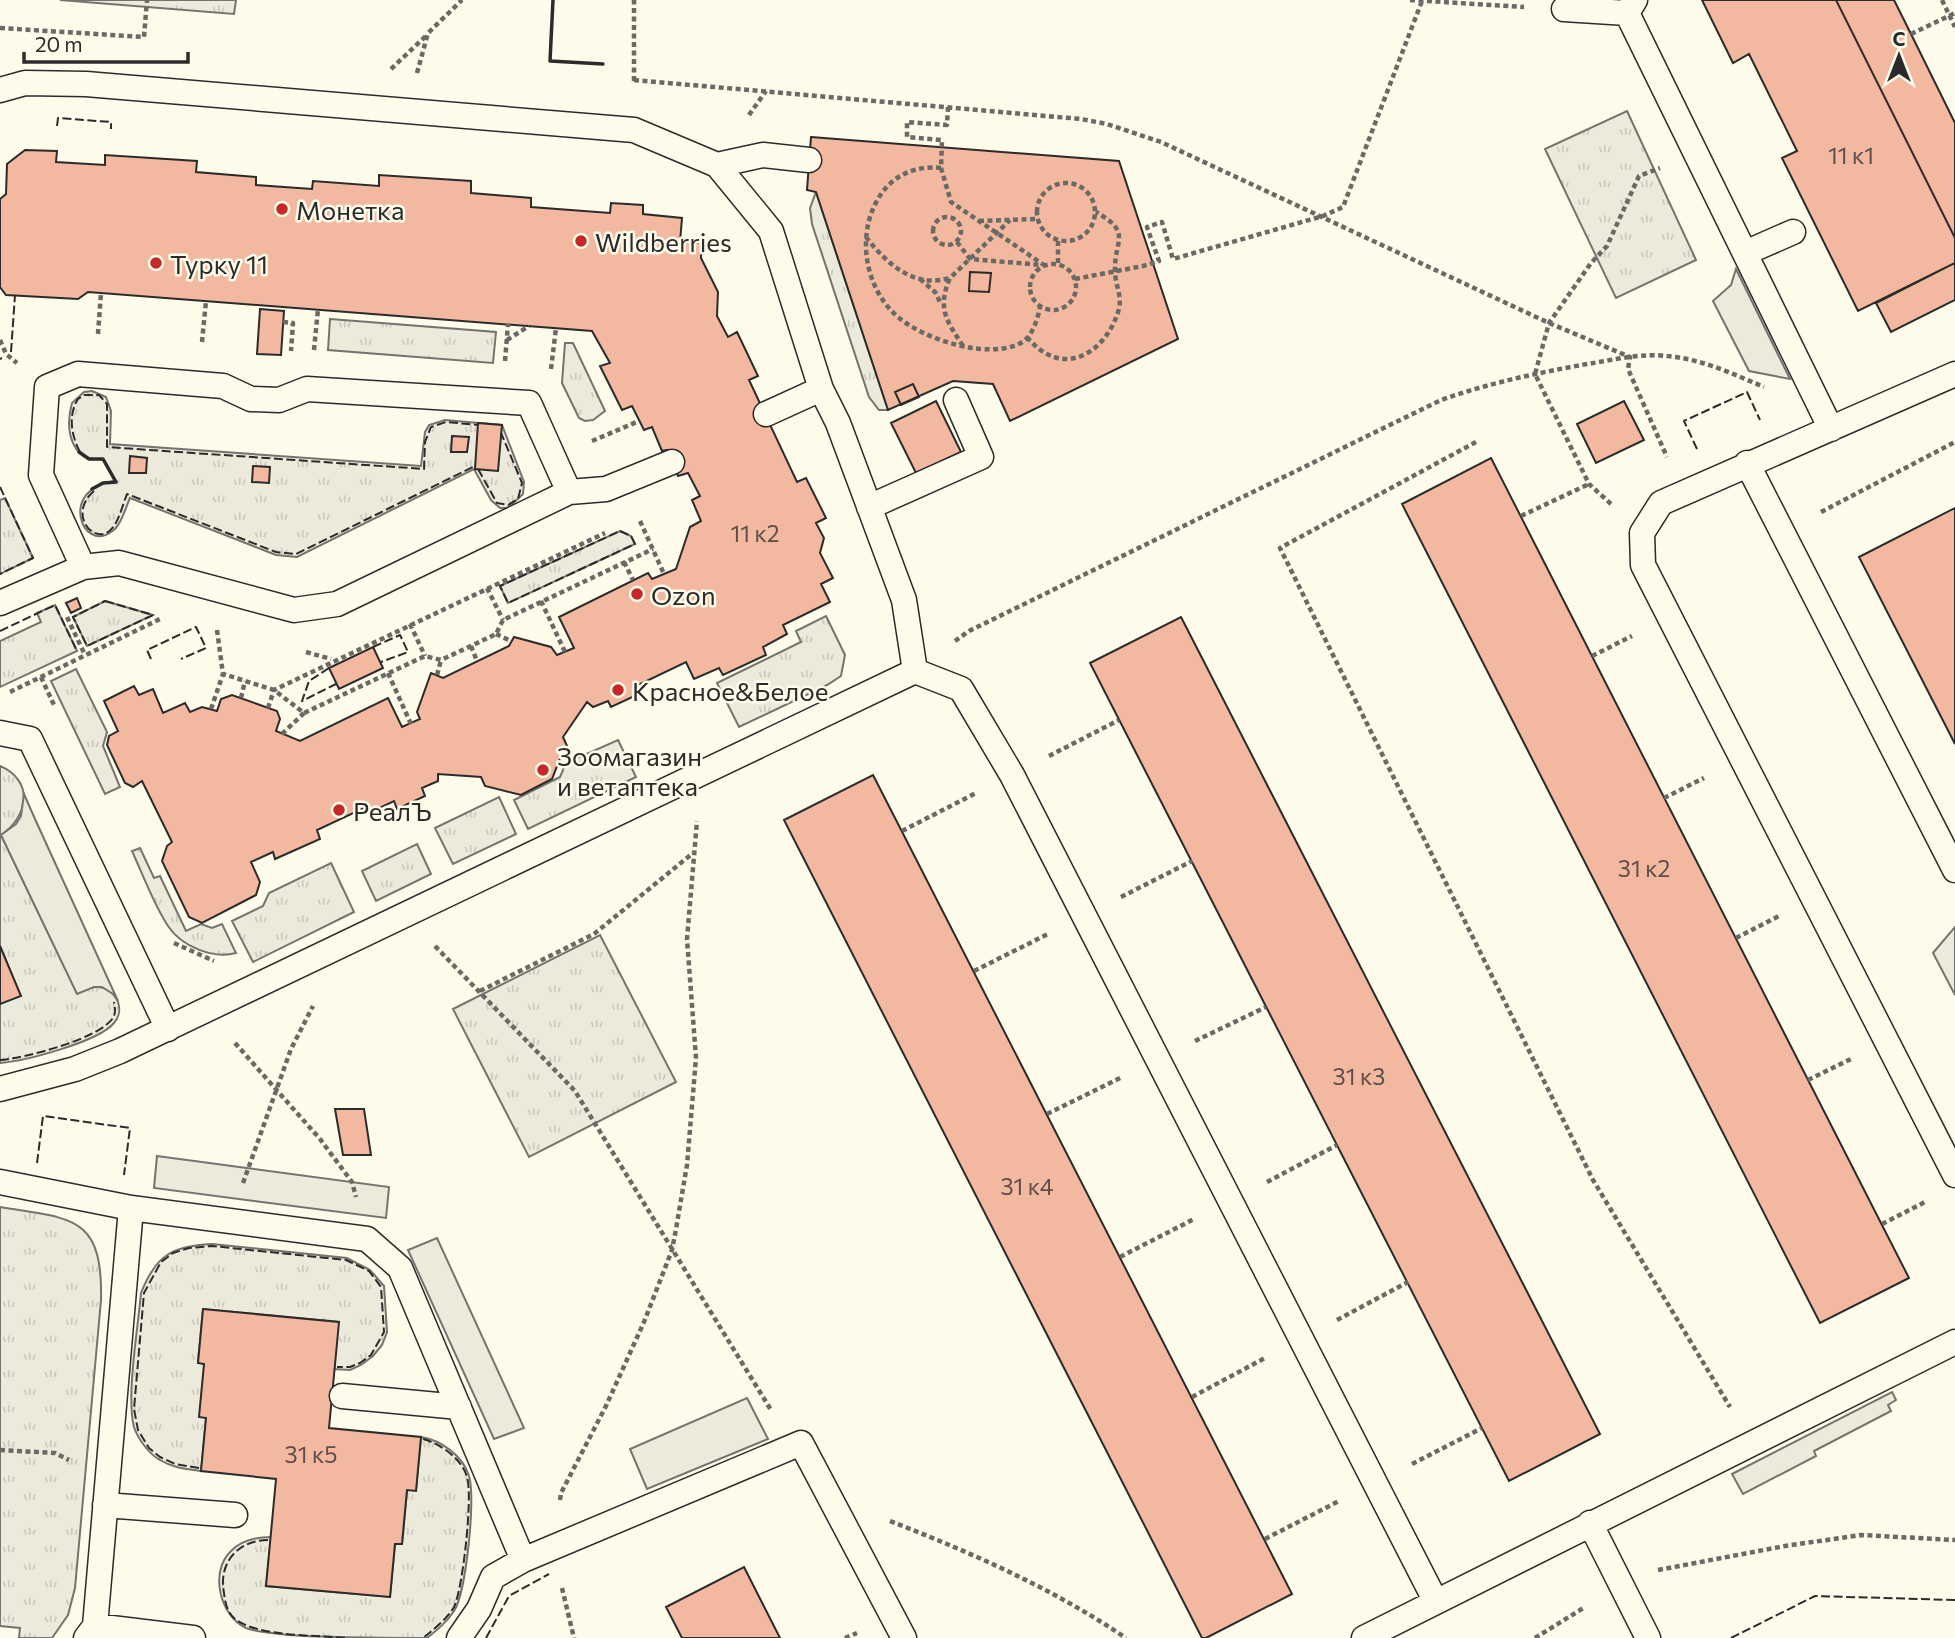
<svg xmlns="http://www.w3.org/2000/svg" width="1955" height="1638" font-family="Commissioner,sans-serif">
<defs>
<pattern id="grass-tufts" width="24" height="20" patternUnits="userSpaceOnUse" patternTransform="scale(1.75)"><rect width="24" height="20" fill="#ecebdb"/><path d="M3 7l-1-3M5 7V3M7 7l1-3M15 17l-1-3M17 17v-4M19 17l1-3" fill="none" stroke="#cbcabc"/></pattern>
</defs>
<rect width="100%" height="100%" fill="#fdfbea"/>
<path fill="url(#grass-tufts)" stroke="#74746e" stroke-width="2" d="M 60,0 L 236,0 L 234,14 Z
M 1627,111 L 1696,260 L 1616,298 L 1545,149 Z
M 816,192 L 888,410 L 879,410 L 869,397 L 812,224 L 810,208 Z
M 330,319 L 496,332 L 493,363 L 328,350 Z
M 565,343 L 573,343 L 605,411 L 593,420 L 585,421 L 579,418 L 562,383 Z
M 92,391 L 106,397 L 111,411 L 110,444 L 421,466 L 425,432 L 429,425 L 445,420 L 502,425 L 524,482 L 523,494 L 508,508 L 500,508 L 491,500 L 474,469 L 297,557 L 276,555 L 130,498 C 125,509 121,526 111,532 C 82,553 58,488 115,481 L 103,459 C 70,463 65,428 72,403 L 84,392 Z
M 5,498 L 33,558 L 0,574 L 0,500 Z
M 620,531 L 631,536 L 635,544 L 508,603 L 500,586 Z
M 105,601 L 153,615 L 87,646 L 73,617 Z
M 55,605 L 77,651 L 0,687 L 0,641 L 41,622 L 37,613 Z
M 826,616 L 845,655 L 841,676 L 827,685 L 739,727 L 717,683 L 801,642 L 796,631 Z
M 76,669 L 107,732 L 103,746 L 120,787 L 105,794 L 51,681 Z
M 618,740 L 636,777 L 528,829 L 514,800 L 560,777 L 566,763 Z
M 0,766 C 35,781 28,817 1,835 L 77,993 C 84,991 90,986 98,987 C 116,988 126,1009 114,1023 C 98,1042 25,1061 0,1063 L 0,1004 L 20,995 L 0,946 Z
M 499,797 L 516,834 L 453,864 L 435,828 Z
M 417,844 L 431,874 L 376,901 L 362,871 Z
M 140,848 L 154,878 L 160,876 L 186,931 L 201,924 L 212,928 L 222,924 L 236,953 C 213,959 182,947 168,926 C 154,905 143,875 132,851 Z
M 331,863 L 354,912 L 253,962 L 232,921 L 263,906 L 269,893 Z
M 600,935 L 676,1082 L 529,1157 L 453,1009 Z
M 0,1207 C 71,1219 103,1214 101,1300 L 75,1588 L 68,1615 L 52,1638 L 19,1638 L 20,1628 L 0,1626 Z
M 212,1244 L 347,1258 L 370,1270 L 384,1286 L 387,1332 L 382,1345 L 373,1356 L 361,1365 L 350,1370 L 334,1369 L 338,1322 L 203,1309 L 198,1362 L 204,1364 L 206,1418 L 201,1471 C 187,1469 173,1468 160,1460 C 149,1454 138,1439 134,1427 C 126,1396 138,1328 141,1293 C 156,1255 172,1246 212,1244 Z
M 421,1437 C 441,1440 463,1456 469,1476 C 476,1497 466,1593 454,1611 C 447,1622 437,1630 427,1638 C 381,1638 335,1638 288,1635 C 275,1633 259,1633 246,1628 C 220,1616 209,1572 231,1551 C 242,1540 257,1537 271,1537 L 266,1586 L 390,1597 L 395,1544 L 402,1544 L 407,1490 L 416,1490 Z"/>
<path fill="#eceadb" stroke="#74746e" stroke-width="2" d="M 1736,269 L 1790,379 L 1749,371 L 1713,301 L 1731,285 Z
M 24,794 L 35,819 L 118,1001 L 113,994 L 102,987 L 94,987 L 77,994 L 1,835 L 16,824 L 21,816 Z
M 1955,927 L 1955,995 L 1933,953 Z
M 157,1156 L 389,1187 L 386,1218 L 154,1188 Z
M 437,1238 L 524,1428 L 494,1439 L 408,1250 Z
M 1892,1392 L 1896,1400 L 1888,1405 L 1891,1411 L 1814,1451 L 1816,1456 L 1743,1494 L 1732,1474 Z
M 747,1398 L 768,1439 L 647,1489 L 630,1449 Z"/>
<path fill="#f2b8a0" stroke="#2b2b2b" stroke-width="2" d="M 1702,0 L 1836,0 L 1955,238 L 1955,263 L 1858,311 L 1782,158 L 1797,151 L 1749,54 L 1733,63 Z
M 1836,0 L 1894,0 L 1911,34 L 1955,123 L 1955,238 Z
M 811,137 L 1119,161 L 1178,339 L 1010,421 L 993,384 L 953,381 L 888,410 L 816,192 L 807,190 Z
M 25,150 L 57,151 L 56,162 L 105,165 L 105,155 L 197,161 L 196,172 L 256,177 L 256,185 L 312,189 L 313,181 L 379,186 L 379,175 L 471,181 L 471,193 L 531,198 L 531,207 L 610,213 L 611,203 L 643,205 L 643,214 L 682,218 L 680,242 L 702,243 L 701,258 L 718,292 L 717,316 L 728,337 L 737,332 L 758,376 L 749,380 L 797,482 L 806,478 L 826,518 L 816,523 L 824,538 L 820,553 L 833,578 L 821,584 L 830,602 L 783,625 L 787,634 L 763,647 L 766,655 L 723,675 L 719,668 L 694,679 L 686,662 L 636,686 L 639,694 L 611,707 L 608,701 L 593,707 L 587,702 L 563,737 L 567,746 L 566,754 L 561,756 L 552,779 L 521,795 L 485,786 L 481,777 L 438,774 L 438,781 L 422,788 L 425,796 L 397,809 L 394,801 L 369,813 L 366,807 L 317,830 L 320,839 L 275,859 L 273,852 L 251,862 L 260,882 L 256,895 L 202,923 L 189,917 L 162,861 L 167,846 L 172,842 L 142,781 L 133,787 L 125,783 L 107,745 L 109,736 L 118,731 L 104,701 L 134,686 L 139,695 L 153,689 L 163,713 L 185,703 L 190,712 L 202,707 L 217,711 L 221,699 L 232,695 L 277,711 L 280,719 L 276,731 L 300,741 L 388,698 L 402,727 L 420,719 L 417,712 L 431,673 L 443,678 L 509,646 L 514,637 L 551,647 L 557,655 L 574,648 L 559,617 L 648,573 L 652,579 L 676,569 L 690,527 L 701,521 L 692,500 L 700,496 L 688,473 L 678,476 L 667,450 L 662,451 L 652,427 L 644,430 L 632,406 L 622,410 L 600,366 L 610,363 L 592,331 L 88,292 L 78,299 L 6,295 L 0,287 L 0,199 L 6,194 L 7,164 Z
M 1955,263 L 1955,300 L 1891,332 L 1876,303 Z
M 970,272 L 991,273 L 989,292 L 969,291 Z
M 260,309 L 284,311 L 281,355 L 257,354 Z
M 913,384 L 919,397 L 901,405 L 895,392 Z
M 936,401 L 961,452 L 916,473 L 891,423 Z
M 1624,401 L 1644,440 L 1596,463 L 1577,424 Z
M 478,423 L 502,425 L 498,471 L 475,469 Z
M 452,436 L 469,437 L 467,452 L 451,452 Z
M 130,456 L 147,458 L 146,473 L 129,473 Z
M 1491,458 L 1909,1278 L 1820,1323 L 1402,504 Z
M 253,466 L 270,467 L 269,483 L 252,482 Z
M 1955,508 L 1955,744 L 1859,557 Z
M 77,598 L 81,608 L 71,613 L 66,603 Z
M 1181,617 L 1600,1434 L 1509,1481 L 1090,663 Z
M 373,647 L 383,668 L 339,689 L 329,668 Z
M 873,775 L 1292,1594 L 1206,1638 L 1202,1638 L 784,820 Z
M 0,946 L 21,996 L 0,1004 Z
M 335,1109 L 364,1109 L 371,1155 L 343,1155 Z
M 203,1309 L 339,1322 L 329,1428 L 421,1437 L 416,1491 L 407,1490 L 402,1544 L 395,1544 L 390,1597 L 266,1586 L 276,1479 L 201,1471 L 206,1418 L 199,1417 L 204,1364 L 198,1363 Z
M 744,1567 L 780,1638 L 682,1638 L 666,1607 Z"/>
<g fill="none" stroke-linecap="round" stroke-linejoin="round">
<defs>
<path id="lane" d="M 1564,9 L 1627,13 L 1635,0
M 1627,13 L 1831,429
M 0,90 L 25,83 L 86,84 L 634,130 L 717,165 L 771,231 L 821,389 L 838,423 L 904,600 L 915,671
M 717,165 L 763,155 L 809,160
M 1745,253 L 1793,232
M 1955,374 L 1661,503 L 1642,533 L 1643,565 L 1955,1175
M 766,414 L 821,389
M 1747,463 L 1955,870
M 569,492 L 606,489 L 672,462
M 869,507 L 981,457 L 956,400
M 0,603 L 83,567 L 119,563 L 294,610 L 337,604 L 569,492 L 529,403 L 307,389 L 279,400 L 251,399 L 223,386 L 78,374 L 47,387 L 41,475 L 83,567
M 0,733 L 30,739 L 168,1029
M 0,1089 L 75,1069 L 120,1051 L 915,671 L 961,689 L 1012,775 L 1436,1602
M 0,1182 L 131,1208 L 367,1239 L 400,1268 L 523,1560 L 493,1577 L 479,1609 L 459,1638
M 342,1396 L 459,1407
M 105,1505 L 235,1515
M 1590,1523 L 1648,1638
M 523,1560 L 801,1443 L 904,1638
M 95,1626 L 193,1638
M 86,1638 L 95,1626 L 131,1208
M 1364,1638 L 1955,1342"/>
</defs>
<use href="#lane" stroke="#2b2b2b" stroke-width="27"/>
<path stroke="#6a6964" stroke-width="4.5" stroke-dasharray="5 3.5" stroke-linecap="butt" d="M 1410,0 L 1524,7
M 1942,0 L 1955,27
M 0,28 L 144,37 L 147,0
M 1911,34 L 1955,13
M 391,69 L 428,34
M 417,73 L 428,33 L 462,0
M 634,80 L 1081,119 L 1107,124 L 1161,142 L 1549,323 L 1630,357 L 1628,369 L 1667,457
M 634,81 L 634,0
M 948,107 L 947,125 L 907,122 L 907,137 L 942,140 L 941,168 L 951,202 L 1044,265
M 749,115 L 766,91
M 941,168 C 915,165 891,176 878,199 C 856,236 865,289 898,317 C 917,333 947,344 972,348 C 988,350 1009,351 1024,341 C 1033,334 1038,318 1040,307
M1037 212a29 29 0 1 1 58 0a29 29 0 1 1-58 0Z
M933 231a14 14 0 1 1 28 0a14 14 0 1 1-28 0Z
M 979,221 L 1037,219
M 866,237 C 886,263 914,289 949,278
M 1058,241 L 1058,264
M 957,242 L 970,259 L 1042,265
M1030 287a23 23 0 1 1 46 0a23 23 0 1 1-46 0Z
M 920,279 L 935,292 L 941,304
M 1075,279 L 1143,266 L 1159,261 L 1147,227 L 1162,222 L 1173,259 L 1323,216 L 1343,207 L 1422,1
M 283,322 L 293,323 L 291,351
M 98,334 L 101,293
M 1027,337 C 1062,380 1106,354 1119,309 C 1122,295 1115,284 1115,271 C 1114,240 1133,233 1096,212
M 0,340 L 6,354 L 17,363
M 507,340 L 529,326
M 202,342 L 206,301
M 963,346 C 946,320 937,308 950,278 L 1010,220
M 314,350 L 318,309
M 505,361 L 508,324
M 551,369 L 556,328
M 592,441 L 639,421
M 1476,442 L 1280,548 L 1593,1180 L 1730,1407
M 1611,504 L 1589,484 L 1535,374 L 1549,323 L 1591,263 L 1607,246 L 1639,176 L 1660,168
M 1821,512 L 1955,442
M 1521,516 L 1589,484
M 640,521 L 664,574
M 624,562 L 633,580
M 487,588 L 503,620
M 541,601 L 565,652
M 67,617 L 85,655
M 410,624 L 425,656
M 217,630 L 223,674 L 274,690 L 304,713 L 425,656 L 441,660 L 471,646 L 496,634 L 503,620 L 653,549
M 496,634 L 511,641
M 955,641 L 969,631 L 1441,400 C 1489,383 1537,373 1587,364 C 1613,360 1640,353 1667,356 C 1702,359 1733,374 1764,387
M 471,646 L 477,661
M 306,652 L 331,659
M 1592,656 L 1632,636
M 388,673 L 411,724
M 437,675 L 441,660
M 41,677 L 54,705
M 10,692 L 160,619
M 241,698 L 245,681
M 268,708 L 274,690 L 605,533
M 211,709 L 223,674
M 282,734 L 304,713
M 1049,756 L 1119,720
M 1664,798 L 1704,778
M 902,831 L 976,793
M 1121,897 L 1192,861
M 1736,938 L 1779,916
M 174,943 L 214,961
M 435,946 L 575,1091 L 771,1410
M 974,971 L 1048,934
M 480,991 L 594,934 L 693,853
M 1195,1041 L 1266,1007
M 235,1043 L 320,1139 L 352,1182 L 356,1197
M 1808,1080 L 1851,1059
M 1047,1114 L 1122,1077
M 1267,1182 L 1337,1145
M 243,1183 L 291,1049 L 313,1006
M 1882,1224 L 1925,1202
M 1120,1257 L 1194,1219
M 1337,1320 L 1408,1282
M 1192,1397 L 1265,1358
M 0,1450 L 55,1453 L 69,1460
M 1412,1464 L 1482,1428
M 560,1500 L 561,1493 L 606,1406 L 644,1322 L 672,1250 L 676,1229 L 687,1165 L 696,1058 L 687,939 L 697,821
M 890,1521 C 972,1553 1052,1588 1126,1638
M 1265,1539 L 1339,1501
M 1658,1570 L 1785,1546 L 1861,1535 L 1955,1540
M 562,1588 L 574,1638
M 845,1638 L 857,1633
M 1535,1638 L 1585,1607"/>
<use href="#lane" stroke="#fdfbea" stroke-width="24"/>
<path stroke="#2b2b2b" stroke-width="2" stroke-dasharray="9 3.5" stroke-linecap="butt" d="M 57,126 L 58,118 L 111,122 L 111,129
M 11,352 L 15,295
M 0,359 L 2,358
M 1697,449 L 1684,421 L 1747,392 L 1760,420
M 80,452 C 71,435 68,415 78,399 L 84,395 L 99,395 L 107,404 L 107,447 L 424,469 L 425,442 L 431,427 L 446,422 L 478,425
M 478,469 L 497,503 L 508,505 L 518,499 L 522,483 L 501,433
M 0,487 L 33,558 L 0,574
M 94,491 C 65,516 98,550 114,526 C 120,517 123,504 127,494 L 276,552 L 296,554 L 475,466
M 620,531 L 631,536 L 635,544 L 508,603 L 500,586 Z
M 105,601 L 153,615 L 87,646 L 73,617 Z
M 0,631 L 55,605 L 77,651
M 373,647 L 400,635 L 408,652 L 381,662
M 151,659 L 147,650 L 196,627 L 206,648 L 181,659
M 329,668 L 309,681 L 302,701 L 336,684
M 0,1060 C 25,1058 99,1039 113,1018 C 116,1013 115,1008 114,1002
M 37,1163 L 43,1116 L 130,1128 L 124,1175
M 423,1439 C 441,1444 462,1459 467,1477 C 473,1496 463,1588 454,1607 C 447,1619 434,1629 423,1638
M 199,1468 L 175,1464 L 160,1457 L 149,1448 L 138,1430 L 134,1409 L 144,1293 L 161,1262 L 173,1253 L 189,1248 L 212,1246 L 346,1260 L 369,1271 L 381,1287 L 384,1332 L 371,1355 L 360,1363 L 350,1367 L 337,1367
M 268,1540 C 238,1540 218,1563 224,1593 C 225,1602 227,1612 234,1618 C 255,1637 317,1635 346,1638
M 486,1638 L 509,1596 L 549,1574
M 1731,1638 L 1815,1596 L 1955,1600"/>
<path stroke="#2b2b2b" stroke-width="3.5" d="M 553,0 L 550,61 L 603,64
M 79,452 L 89,459 L 103,459 L 116,482 L 103,483 L 92,489"/>
</g>
<g fill="#c62828" stroke="#fdfbea" stroke-width="2.5">
<circle cx="282" cy="209" r="7"/>
<circle cx="581" cy="241" r="7"/>
<circle cx="156" cy="263" r="7"/>
<circle cx="637" cy="594" r="7"/>
<circle cx="618" cy="690" r="7"/>
<circle cx="543" cy="770" r="7"/>
<circle cx="339" cy="810" r="7"/>
</g>
<g text-anchor="middle" dominant-baseline="central" stroke-width="5" stroke-linejoin="round" paint-order="stroke">
<g font-size="23" fill="#5d4e48">
<text x="1851" y="155">11 к1</text>
<text x="755" y="533">11 к2</text>
<text x="1644" y="868">31 к2</text>
<text x="1359" y="1076">31 к3</text>
<text x="1027" y="1186">31 к4</text>
<text x="311" y="1454">31 к5</text>
</g>
<g font-size="26" fill="#2b2b2b" stroke="#fdfbea" text-anchor="start">
<text x="296" y="209">Монетка</text>
<text x="595" y="241">Wildberries</text>
<text x="170" y="263">Турку 11</text>
<text x="651" y="594">Ozon</text>
<text x="632" y="690">Красное&amp;Белое</text>
<text x="557" y="755">Зоомагазин<tspan x="557" dy="30">и ветаптека</tspan></text>
<text x="353" y="810">РеалЪ</text>
</g>
</g>
<g transform="translate(1899 56)" stroke="#fdfbea" stroke-width="5" paint-order="stroke">
<path d="M0-5L12 26L0 18L-12 26Z" fill="#2b2b2b"/>
<text y="-10" font-size="19" font-weight="bold" text-anchor="middle" fill="#2b2b2b">С</text>
</g>
<path d="M24 52v10h164v-10" fill="none" stroke="#2b2b2b" stroke-width="3.5"/>
<text x="35" y="52" font-size="21" fill="#2b2b2b" stroke="#fdfbea" stroke-width="5" paint-order="stroke">20 m</text>
</svg>
